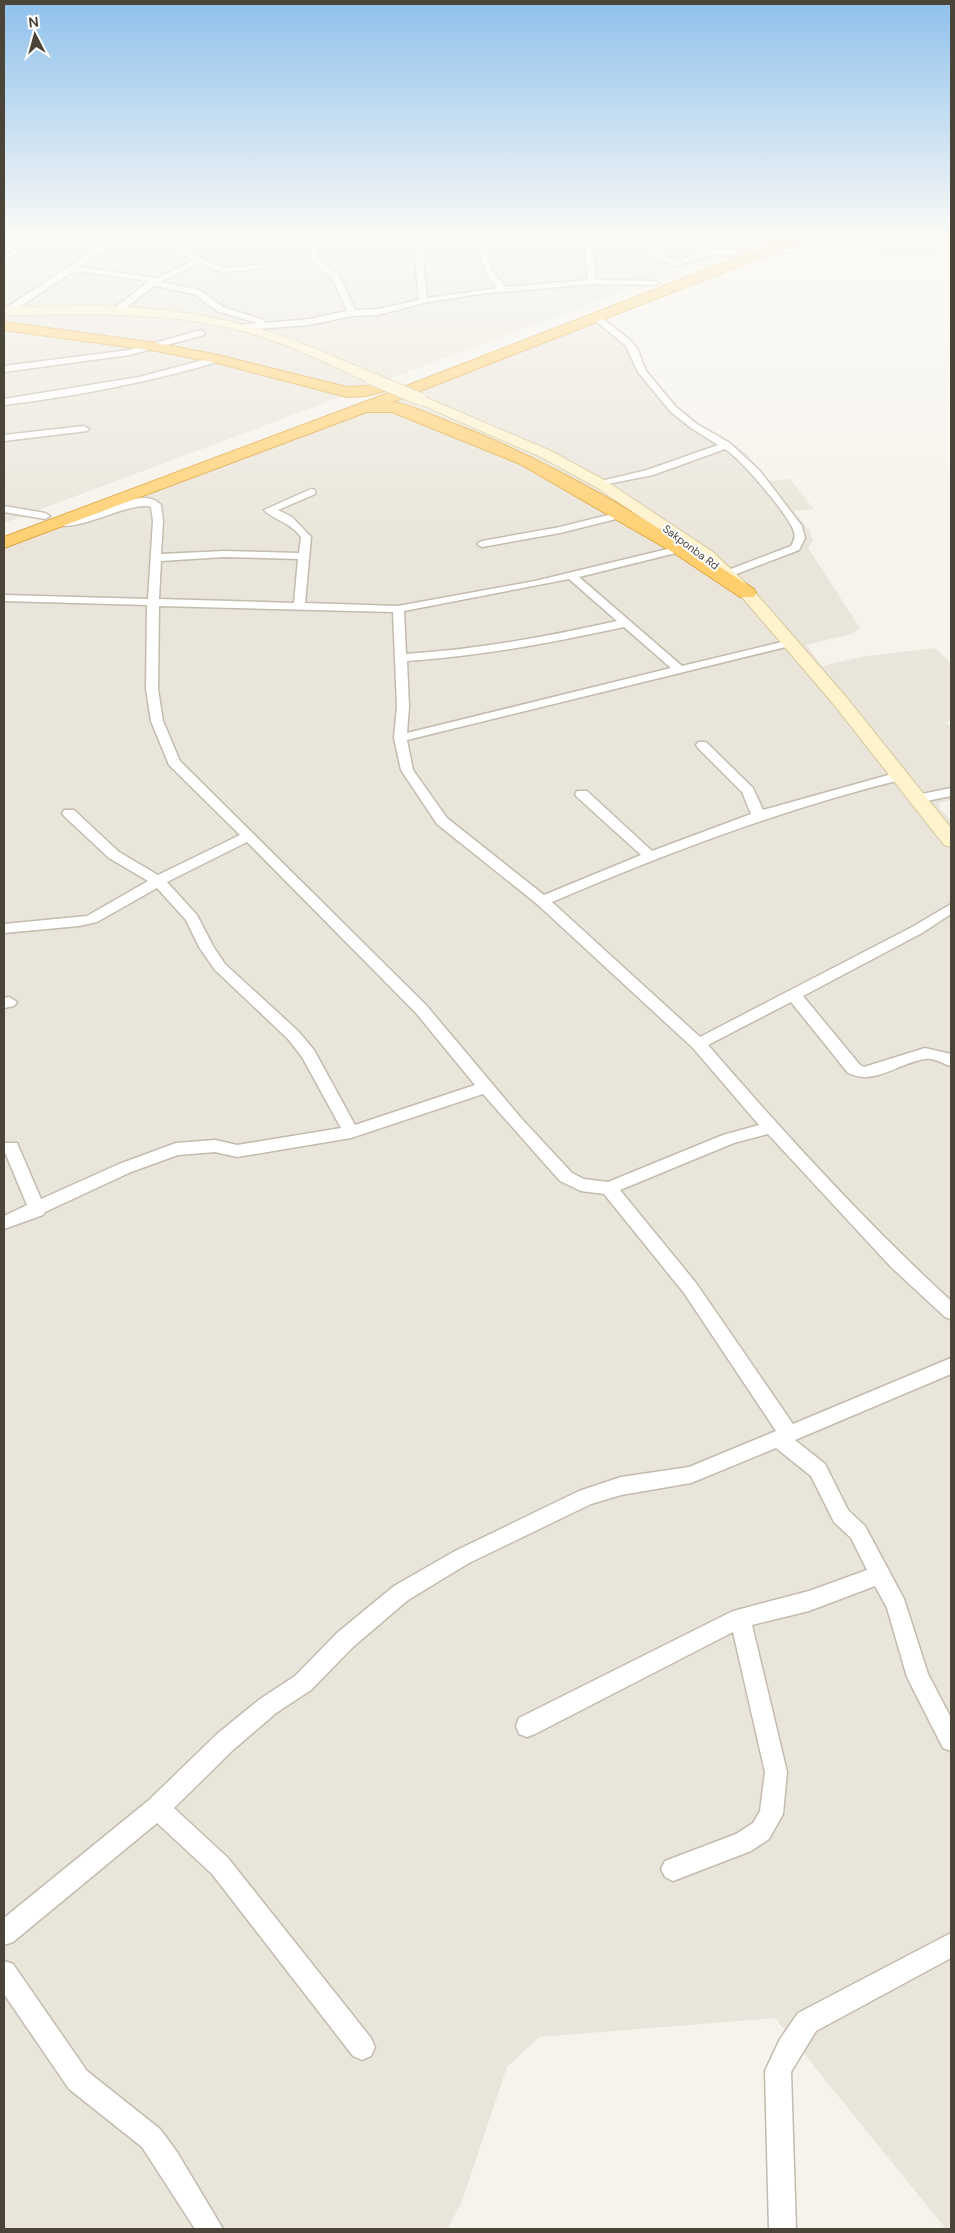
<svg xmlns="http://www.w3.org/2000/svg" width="955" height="2233" font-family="'DM Sans',sans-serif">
<rect width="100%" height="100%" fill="#f6f3ec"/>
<path fill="#eae5da" d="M 4,237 L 769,237 L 4,523 Z
M 809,237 L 951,237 L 951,241 L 929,243 L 943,257 L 884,260 L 871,248 L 773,256 L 766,253 Z
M 591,324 L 616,340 L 632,355 L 683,411 L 699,425 L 745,452 L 770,481 L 790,479 L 814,509 L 793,511 L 810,531 L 813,540 L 808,548 L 860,628 L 851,634 L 806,645 L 822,666 L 861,657 L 935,648 L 951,663 L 951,721 L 946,722 L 951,728 L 951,800 L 939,803 L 939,808 L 951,820 L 951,2226 L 946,2229 L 775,2018 L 539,2037 L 507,2067 L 461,2204 L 447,2229 L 4,2229 L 4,548 Z"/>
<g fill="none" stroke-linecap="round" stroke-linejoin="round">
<defs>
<path id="street" d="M 4,237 L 28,241 L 36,237 L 45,237 L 4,261 L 4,256 L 22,245 L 4,241 Z
M 114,237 L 145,237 L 168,243 L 182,237 L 192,237 L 175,246 L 223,268 L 261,265 L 261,269 L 258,269 L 222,272 L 200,263 L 160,282 L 200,290 L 223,307 L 264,320 L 265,323 L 309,319 L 347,311 L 332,278 L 309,258 L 312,246 L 320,237 L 328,237 L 319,247 L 317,258 L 339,275 L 355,310 L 378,309 L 419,300 L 415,260 L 420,237 L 428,237 L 423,260 L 427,298 L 497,288 L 485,272 L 475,237 L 483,237 L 493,272 L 505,287 L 588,280 L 584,237 L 592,237 L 596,280 L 655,281 L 659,283 L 655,285 L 592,284 L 479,294 L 424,303 L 378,315 L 352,316 L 309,325 L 243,330 L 240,329 L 240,325 L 257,323 L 217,311 L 194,294 L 154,286 L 119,313 L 113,313 L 113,309 L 149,281 L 74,271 L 10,313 L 4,312 L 4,309 ZM 121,239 C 148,241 169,249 193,260 L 157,278 L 79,267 Z
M 252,237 L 260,237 L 250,246 L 244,246 L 244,242 Z
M 634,237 L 642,237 L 661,254 L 676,261 C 692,256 725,243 739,253 L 735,255 L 711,255 L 676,266 L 655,258 Z
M 762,237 L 773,237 L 776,239 L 772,241 Z
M 938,237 L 951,237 L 951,240 L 773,254 L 743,248 L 747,246 L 773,250 Z
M 593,315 L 599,315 L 632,342 L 638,350 L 646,371 L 676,407 L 697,424 L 730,443 L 760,471 L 802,526 L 805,538 L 799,550 L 731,576 L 723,576 L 723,572 L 791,546 C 795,540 796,534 792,527 C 783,509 742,460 725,449 L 653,475 L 597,486 L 597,482 L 647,470 L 718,445 L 691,428 L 670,411 L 638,372 L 626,346 L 593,319 Z
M 201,330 L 205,333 L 204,335 L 129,355 L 4,372 L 4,366 L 129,350 Z
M 218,356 L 221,357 L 221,361 C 150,382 77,396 4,405 L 4,399 L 139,377 Z
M 84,426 L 89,429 L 87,431 L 4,441 L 4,435 Z
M 311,489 L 315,490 L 315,494 L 278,510 L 292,517 L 311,537 L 305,603 L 398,606 L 535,581 L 680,546 L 684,547 L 684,551 L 579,577 L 682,666 L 790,640 L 796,643 L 794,645 L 407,740 L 413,770 L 447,818 L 544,895 L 641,855 L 577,797 L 575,794 L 577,791 L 587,791 L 652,851 L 751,814 L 742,792 L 698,748 L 696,745 L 698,742 L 706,742 L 753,788 L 763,810 L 899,772 L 904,773 L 905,776 L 904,779 C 782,809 667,853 552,902 L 700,1037 L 912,927 L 951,904 L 951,914 L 922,933 L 803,996 L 860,1065 L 864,1067 L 925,1048 L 951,1054 L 951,1066 C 943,1064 934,1057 925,1059 C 898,1063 875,1086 848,1073 L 791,1002 L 708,1045 C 785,1134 865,1222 951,1301 L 951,1319 L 945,1317 L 891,1267 L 768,1134 L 734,1143 L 620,1190 L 696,1283 L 793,1424 L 951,1358 L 951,1374 L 795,1440 L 825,1464 L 848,1510 L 865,1526 L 904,1599 L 928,1674 L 951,1718 L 951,1751 L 943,1748 L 907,1677 L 887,1608 L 875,1586 L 809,1611 L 752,1625 L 787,1772 L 783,1814 L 769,1839 L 751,1851 L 673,1881 L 665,1877 L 661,1869 L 665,1861 L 736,1834 L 753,1823 L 760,1811 L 765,1772 L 733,1632 L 535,1734 L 527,1737 L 519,1734 L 516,1726 L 519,1718 L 733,1611 L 809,1591 L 867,1570 L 851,1538 L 834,1522 L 811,1476 L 776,1448 L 691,1483 L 621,1495 L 591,1504 L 469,1563 L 408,1600 L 353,1647 L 311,1690 L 276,1713 L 233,1750 L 174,1808 L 228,1858 L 371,2038 L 375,2047 L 371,2056 L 362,2060 L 353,2056 L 212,1874 L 157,1823 L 13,1942 L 4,1945 L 4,1918 L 149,1800 L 217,1734 L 260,1699 L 295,1676 L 337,1633 L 394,1586 L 455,1551 L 579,1491 L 621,1477 L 689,1467 L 776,1431 L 684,1293 L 604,1194 L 581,1191 L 560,1181 L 483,1094 L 351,1138 L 237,1157 L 215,1152 L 178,1155 L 131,1172 L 45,1212 L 43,1215 L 4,1229 L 4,1216 L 27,1205 L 4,1150 L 5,1143 L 17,1143 L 41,1199 L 119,1164 L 176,1143 L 215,1140 L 237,1145 L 341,1128 L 302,1057 L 288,1039 L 215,970 L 199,947 L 186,920 L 157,888 L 97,922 L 79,926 L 4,933 L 4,924 L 87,916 L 148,881 L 109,858 L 64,816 L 62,813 L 64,810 L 74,810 L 119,852 L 158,875 L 240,835 L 169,765 L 151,721 L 146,689 L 147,605 L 4,601 L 4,595 L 148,599 L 153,521 L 151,507 C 131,499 70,538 53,522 L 54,520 C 66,517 78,518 90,515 C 110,511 143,486 161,505 L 163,521 L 161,554 L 224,551 L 299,553 L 301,537 C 290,522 275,521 264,510 ZM 224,557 L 298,559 L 294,603 L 159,599 L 161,561 ZM 569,579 L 617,621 C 545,637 480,649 406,654 L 404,611 ZM 159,606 L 393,612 L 397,707 L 394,738 L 401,770 L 437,824 L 537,904 L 693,1048 L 759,1125 L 723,1135 L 608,1182 L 584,1179 L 572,1173 L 521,1118 L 426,1005 L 180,761 L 163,721 L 158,689 ZM 624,627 L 671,668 L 407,733 L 409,707 L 407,661 C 483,656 549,643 624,627 ZM 247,842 L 416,1013 L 475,1085 L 355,1125 L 314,1050 L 298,1031 L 225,964 L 213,946 L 197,915 L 167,882 Z
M 4,506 L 45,513 L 50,516 L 45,519 L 4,512 Z
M 620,512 L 625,515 L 624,517 L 560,533 L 482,547 L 477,544 L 482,541 L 560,527 Z
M 951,788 L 951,796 L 917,803 L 910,799 L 912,796 Z
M 9,997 L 17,1002 L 14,1006 L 4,1008 L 4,998 Z
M 951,1933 L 951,1958 L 816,2031 L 791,2072 L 796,2229 L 769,2229 L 765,2071 L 780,2039 L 798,2013 Z
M 4,1961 L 13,1964 L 87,2071 L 160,2129 L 177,2152 L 223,2229 L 195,2229 L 142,2147 L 69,2089 L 4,1994 Z"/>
<path id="secondary" d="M 94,306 C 188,308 253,321 339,359 C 350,364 369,369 377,378 L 375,381 L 365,381 C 324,362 283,341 238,330 C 161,310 82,315 4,315 L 4,307 Z
M 420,395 L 551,451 L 606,481 L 713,552 L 753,590 L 847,698 L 951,828 L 951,847 L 944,845 L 835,706 L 741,596 L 701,558 L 596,487 L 541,457 L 415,402 L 413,399 L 415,396 Z"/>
<path id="highway" d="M 790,237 L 807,237 L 806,240 L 392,402 C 410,404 431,415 449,422 C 557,462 657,526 754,589 L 756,593 L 754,597 L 740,597 L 674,553 L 520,464 L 392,412 L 367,412 L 4,548 L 4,537 L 383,395 Z
M 4,322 L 156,343 L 218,355 L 347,387 L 366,386 L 387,381 L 395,386 L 392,389 L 366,396 L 347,397 L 217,363 L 156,351 L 4,330 Z"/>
</defs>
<use href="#street" stroke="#c2bbae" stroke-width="3"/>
<use href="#secondary" stroke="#d6c79b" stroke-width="2"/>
<use href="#highway" stroke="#e0a43c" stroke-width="2"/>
<use href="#street" fill="#fff" fill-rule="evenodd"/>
<use href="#secondary" fill="#fff3cd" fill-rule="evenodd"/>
<use href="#highway" fill="#ffcf6e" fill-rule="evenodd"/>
<defs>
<path id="secondary-bridge" d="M 370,378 L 420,399"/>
</defs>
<use href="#secondary-bridge" stroke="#d6c79b" stroke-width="14" stroke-linecap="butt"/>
<use href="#secondary-bridge" stroke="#fff3cd" stroke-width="12"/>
</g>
<linearGradient id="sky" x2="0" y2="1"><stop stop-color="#8fc1ec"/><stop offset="0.43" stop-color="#fbfaf6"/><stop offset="1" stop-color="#fbfaf6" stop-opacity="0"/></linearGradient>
<rect width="955" height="549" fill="url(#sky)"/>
<g text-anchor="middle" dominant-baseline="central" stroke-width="4" stroke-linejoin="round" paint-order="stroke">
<g font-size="11" fill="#4b4439" stroke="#fff">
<text transform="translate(691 547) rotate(37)">Sakponba Rd</text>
</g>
</g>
<rect width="955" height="2233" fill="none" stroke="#4b4439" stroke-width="10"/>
<g transform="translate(35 35) rotate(354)" stroke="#ffffff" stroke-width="4" paint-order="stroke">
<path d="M0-4L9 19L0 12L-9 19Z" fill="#4b4439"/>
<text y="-8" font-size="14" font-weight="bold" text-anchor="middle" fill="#4b4439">N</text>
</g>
</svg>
